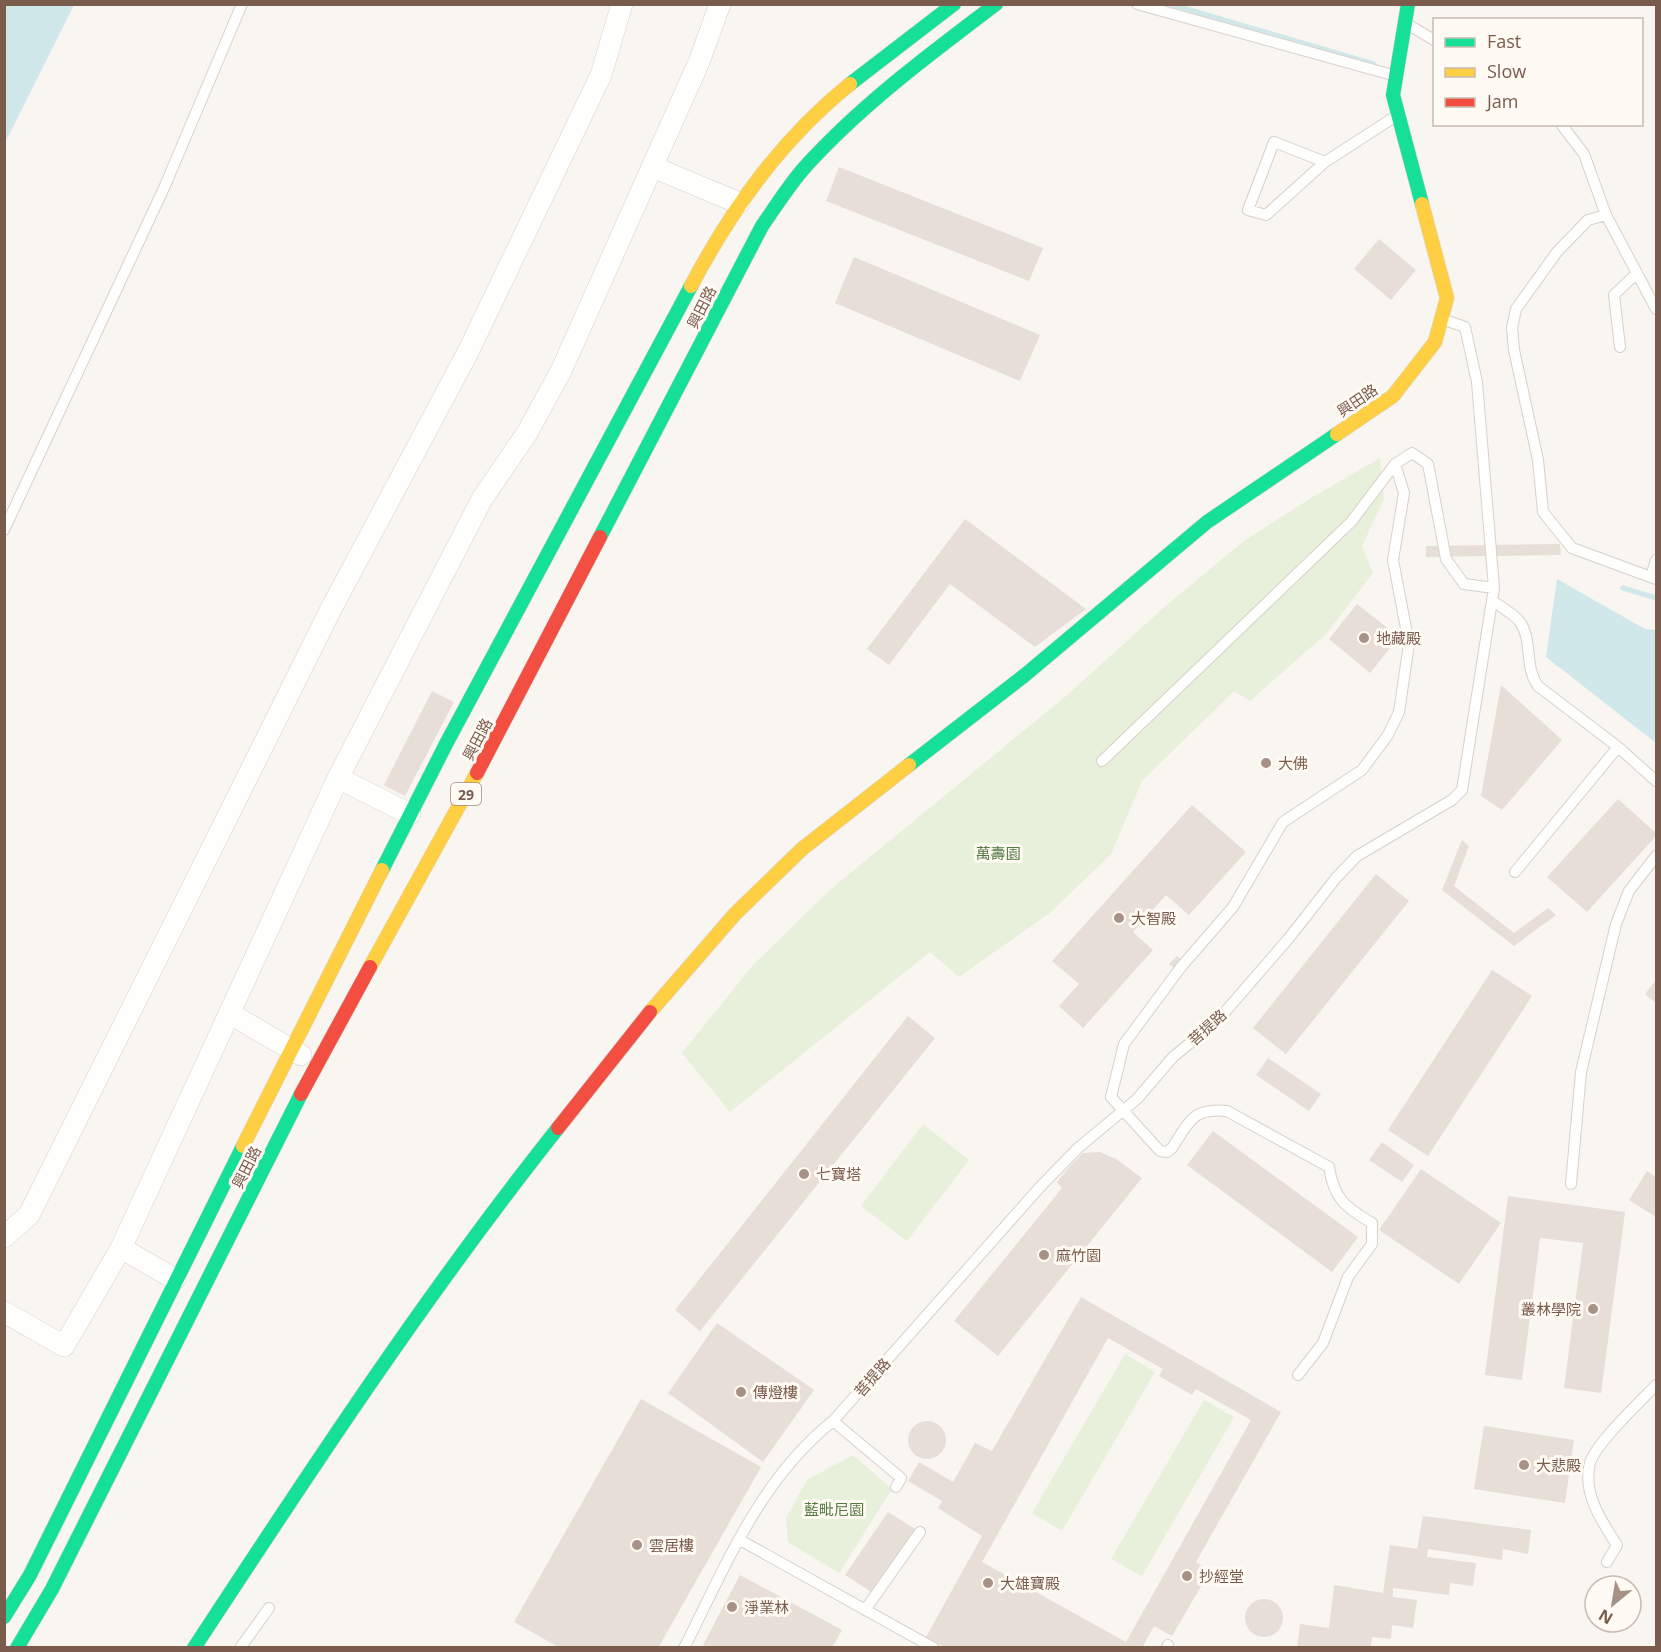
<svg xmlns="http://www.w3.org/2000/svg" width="1661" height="1652" font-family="'Open Sans','Noto Sans TC',sans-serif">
<rect width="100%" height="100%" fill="#f9f5f0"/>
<path fill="#e7f0db" d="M 1380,458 L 1384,499 L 1362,546 L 1373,573 L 1326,634 L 1250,701 L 1234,691 L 1142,781 L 1111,854 L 1051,912 L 959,977 L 930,952 L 730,1112 L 682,1053 L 753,965 L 831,889 L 1066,696 L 1168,604 L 1244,541 L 1311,498 Z
M 923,1124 L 969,1160 L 907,1241 L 861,1206 Z
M 1125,1354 L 1155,1372 L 1062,1531 L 1032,1513 Z
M 1204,1400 L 1234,1417 L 1142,1576 L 1111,1559 Z
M 853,1455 L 892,1489 L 839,1573 L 788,1542 L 786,1518 L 807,1480 Z"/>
<path fill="#d0e8ea" d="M 5,4 L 74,5 L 5,143 L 4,5 Z
M 1557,579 L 1645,629 L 1656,630 L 1656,743 L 1546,657 Z"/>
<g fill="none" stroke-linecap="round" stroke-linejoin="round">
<path stroke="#d0e8ea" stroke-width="5" d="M 1170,4 L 1374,64
M 1623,588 L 1656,598"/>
</g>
<path fill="#e6ded7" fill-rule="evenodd" d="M 839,167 L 1043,248 L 1029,281 L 826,201 Z
M 1379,239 L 1416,270 L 1391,300 L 1354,269 Z
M 854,257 L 1040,335 L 1020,381 L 835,303 Z
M 965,519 L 1086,609 L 1035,647 L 950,584 L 889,665 L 867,649 Z
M 1560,544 L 1561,555 L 1426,557 L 1426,546 Z
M 1357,604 L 1399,637 L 1370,673 L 1329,639 Z
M 1501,685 L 1562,740 L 1502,810 L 1481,796 Z
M 432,691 L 454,702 L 405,796 L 384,785 Z
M 1618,799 L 1656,833 L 1656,836 L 1587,912 L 1547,877 Z
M 1192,805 L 1246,852 L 1189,915 L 1166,895 L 1133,932 L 1153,950 L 1083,1028 L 1059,1006 L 1079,984 L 1052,961 Z
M 1462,840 L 1469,846 L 1454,886 L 1514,933 L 1548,908 L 1556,915 L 1514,946 L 1442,890 Z
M 1376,874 L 1409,901 L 1286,1054 L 1253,1028 Z
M 1177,956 L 1182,960 L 1174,968 L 1169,964 Z
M 1492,970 L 1532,996 L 1428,1156 L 1388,1130 Z
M 1656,980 L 1656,1003 L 1645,994 Z
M 908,1016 L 935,1038 L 700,1331 L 675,1310 Z
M 1268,1058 L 1321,1094 L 1309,1111 L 1256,1075 Z
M 1213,1131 L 1358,1237 L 1332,1272 L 1187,1165 Z
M 1382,1142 L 1414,1165 L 1402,1182 L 1369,1160 Z
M 1100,1152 L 1116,1159 L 1142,1178 L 998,1356 L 954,1321 L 1062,1188 L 1057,1182 L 1071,1165 L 1083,1153 Z
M 1421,1169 L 1501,1223 L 1459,1284 L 1379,1230 Z
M 1647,1171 L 1656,1177 L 1656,1217 L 1629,1200 Z
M 1508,1196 L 1625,1212 L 1601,1393 L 1564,1388 L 1583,1243 L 1540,1238 L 1522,1380 L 1485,1375 Z
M 1081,1297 L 1281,1412 L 1196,1562 L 1210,1571 L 1172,1636 L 1154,1626 L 1142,1648 L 946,1648 L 926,1637 L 982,1536 L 938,1508 L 942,1501 L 908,1481 L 919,1462 L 953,1482 L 975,1443 L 992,1451 ZM 1108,1338 L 1163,1369 L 1159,1376 L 1192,1395 L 1196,1389 L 1251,1420 L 1126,1642 L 982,1562 Z
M 717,1323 L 814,1390 L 763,1462 L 668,1393 Z
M 641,1399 L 761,1467 L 658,1648 L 560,1648 L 514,1622 Z
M908 1440a19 19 0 1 1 38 0a19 19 0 1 1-38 0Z
M 1484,1426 L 1574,1440 L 1565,1503 L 1474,1489 Z
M 888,1512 L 920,1532 L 876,1595 L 845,1575 Z
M 1423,1516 L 1531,1530 L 1528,1554 L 1503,1549 L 1502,1560 L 1428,1549 L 1427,1557 L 1476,1563 L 1473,1586 L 1450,1583 L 1449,1595 L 1393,1588 L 1393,1597 L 1417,1600 L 1413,1628 L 1392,1625 L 1391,1639 L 1372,1637 L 1371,1648 L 1297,1648 L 1300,1624 L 1329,1628 L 1334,1585 L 1383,1593 L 1390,1545 L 1417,1549 Z
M 740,1575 L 842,1630 L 832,1648 L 708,1648 L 703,1645 Z
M1245 1618a19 19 0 1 1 38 0a19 19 0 1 1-38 0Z"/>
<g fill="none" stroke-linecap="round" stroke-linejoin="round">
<defs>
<path id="lane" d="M 1137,4 L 1396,76
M 1407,24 L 1434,40
M 1561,124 L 1584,154 L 1606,215 L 1656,309
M 1325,162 L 1266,215 L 1248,210 L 1274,142 L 1325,162 L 1396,116
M 1606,215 L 1588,220 L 1557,252 L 1516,309 L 1512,328 L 1514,350 L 1538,460 L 1543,512 L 1572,548 L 1656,579
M 1620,347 L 1614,295 L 1637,273
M 4,530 L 164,188 L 242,4
M 1651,577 L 1656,560
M 1493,601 C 1501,607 1514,614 1520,622 C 1533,641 1524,667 1538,686 L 1618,747 L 1656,781
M 1102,761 L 1351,522 L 1395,464
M 1515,872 L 1618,747
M 1571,1184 L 1581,1072 L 1616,924 L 1629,891 L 1656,856
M 1298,1375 L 1323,1343 L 1348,1277 L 1372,1244 L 1372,1223 C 1345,1207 1334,1199 1329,1167 L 1227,1111 C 1193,1107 1189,1122 1172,1148 L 1167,1152 L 1160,1151 L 1111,1097 L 1124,1044 L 1181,967 L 1233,907 L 1283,822 L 1362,770 L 1388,735 L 1399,712 L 1409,644 L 1393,560 L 1404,493 L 1395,464 L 1412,453 L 1428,464 L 1446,559 L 1464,584 L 1494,588
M 833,1421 L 901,1478 L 896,1487
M 740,1540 L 934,1648
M 1607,1562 L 1617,1545 C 1602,1522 1582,1493 1590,1463 C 1595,1444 1641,1401 1656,1385
M 865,1610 L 920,1532
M 240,1648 L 269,1608
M 684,1648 C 726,1566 759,1480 833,1421 L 1040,1187 L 1078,1148 L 1137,1099 L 1173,1057 L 1218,1020 L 1289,938 L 1336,878 L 1357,856 L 1452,800 L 1462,790 L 1494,588 L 1477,382 L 1465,327 L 1442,319
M 1167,1648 L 1168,1645"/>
<path id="street" d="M 653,167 L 739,203
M 338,778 L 410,814
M 229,1013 L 301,1055
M 4,1237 L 29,1215 L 331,609 L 468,352 L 601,75 L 622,4
M 121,1248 L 338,778 L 482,499 L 527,433 L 561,371 L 699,62 L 720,4
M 4,1312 L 64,1346 L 121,1248 L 175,1279"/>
<path id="fast" d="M 1408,4 L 1393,95 L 1422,204
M 850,84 L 954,4
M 600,537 L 762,226 C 776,206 789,185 805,167 C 861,105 930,54 996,4
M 909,765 L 1025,675 L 1207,522 L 1337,434
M 382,870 L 446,744 L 691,286
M 4,1617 L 30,1575 L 243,1146
M 17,1648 L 52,1589 L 301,1094
M 194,1648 C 310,1471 426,1294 558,1128"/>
<path id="slow" d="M 691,286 C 733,207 781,140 850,84
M 1337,434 L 1393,396 L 1435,342 L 1447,298 L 1422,204
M 370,967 L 477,773
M 650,1012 L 735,914 L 802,849 L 909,765
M 243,1146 L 382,870"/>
<path id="jam" d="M 477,773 L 600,537
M 301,1094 L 370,967
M 558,1128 L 650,1012"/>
</defs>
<use href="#lane" stroke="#d7d1cb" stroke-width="12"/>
<use href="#street" stroke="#d7d1cb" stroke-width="22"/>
<use href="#fast" stroke="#d9d2cb" stroke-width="15"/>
<use href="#slow" stroke="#d9d2cb" stroke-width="15"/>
<use href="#jam" stroke="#d9d2cb" stroke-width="15"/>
<use href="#lane" stroke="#fefefd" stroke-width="10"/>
<use href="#street" stroke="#fefefd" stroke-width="21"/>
<use href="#fast" stroke="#16e098" stroke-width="14"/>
<use href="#slow" stroke="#ffcf43" stroke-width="14"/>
<use href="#jam" stroke="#f24e42" stroke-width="14"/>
</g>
<g fill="#a69286" stroke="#fffaf3" stroke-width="2">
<circle cx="1364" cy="638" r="6"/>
<circle cx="1266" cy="763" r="6"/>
<circle cx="1119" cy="918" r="6"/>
<circle cx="804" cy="1174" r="6"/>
<circle cx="1044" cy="1255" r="6"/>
<circle cx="1593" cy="1309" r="6"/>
<circle cx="741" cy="1392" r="6"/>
<circle cx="1524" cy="1465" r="6"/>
<circle cx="637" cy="1545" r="6"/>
<circle cx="1187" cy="1576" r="6"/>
<circle cx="988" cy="1583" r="6"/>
<circle cx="732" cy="1607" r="6"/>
</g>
<g text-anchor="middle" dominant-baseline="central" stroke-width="6" stroke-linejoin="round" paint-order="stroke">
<rect fill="#fffaf3" stroke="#a28b7f" stroke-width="1.5" x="451" y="783" width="30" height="22" rx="4.5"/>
<g font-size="14" font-weight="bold" fill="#7a5c4d">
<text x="466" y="794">29</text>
</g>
<g font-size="15" fill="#7a5c4d" stroke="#fffaf3">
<text transform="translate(701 307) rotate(-63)">興田路</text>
<text transform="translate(1357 400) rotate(-34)">興田路</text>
<text transform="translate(477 739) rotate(-62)">興田路</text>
<text transform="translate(1207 1027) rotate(-42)">菩提路</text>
<text transform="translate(246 1167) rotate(-63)">興田路</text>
<text transform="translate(872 1377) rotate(-49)">菩提路</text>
</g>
<g font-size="15" fill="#7a5c4d" stroke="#fffaf3" text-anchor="start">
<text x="1376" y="638">地藏殿</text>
<text x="1278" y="763">大佛</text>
<text x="1131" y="918">大智殿</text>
<text x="816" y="1174">七寶塔</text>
<text x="1056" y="1255">麻竹園</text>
<text x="1581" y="1309" text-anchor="end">叢林學院</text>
<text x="753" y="1392">傳燈樓</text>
<text x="1536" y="1465">大悲殿</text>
<text x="649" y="1545">雲居樓</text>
<text x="1199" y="1576">抄經堂</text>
<text x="1000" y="1583">大雄寶殿</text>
<text x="744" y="1607">淨業林</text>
</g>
<g font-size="15" fill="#537a41" stroke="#fffaf3">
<text x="998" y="853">萬壽園</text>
<text x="834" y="1509">藍毗尼園</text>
</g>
</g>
<rect width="1661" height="1652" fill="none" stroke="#7a5c4d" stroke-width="12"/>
<rect x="1433" y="18" width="210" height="108" fill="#fffaf3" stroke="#cabbb1" stroke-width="1.5"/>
<rect x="1445" y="38" width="30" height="9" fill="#16e098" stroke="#cabbb1" stroke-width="1.5"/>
<text x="1487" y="48" font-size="18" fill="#7a5c4d">Fast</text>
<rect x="1445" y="68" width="30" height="9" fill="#ffcf43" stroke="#cabbb1" stroke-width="1.5"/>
<text x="1487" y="78" font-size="18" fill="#7a5c4d">Slow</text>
<rect x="1445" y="98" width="30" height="9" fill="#f24e42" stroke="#cabbb1" stroke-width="1.5"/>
<text x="1487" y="108" font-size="18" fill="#7a5c4d">Jam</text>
<g transform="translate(1613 1604) rotate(210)"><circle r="28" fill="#fffaf3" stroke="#cabbb1" stroke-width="1.5"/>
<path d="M0-4.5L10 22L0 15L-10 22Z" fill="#a69286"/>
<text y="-9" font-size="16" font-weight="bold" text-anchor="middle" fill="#7a5c4d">N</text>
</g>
</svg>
